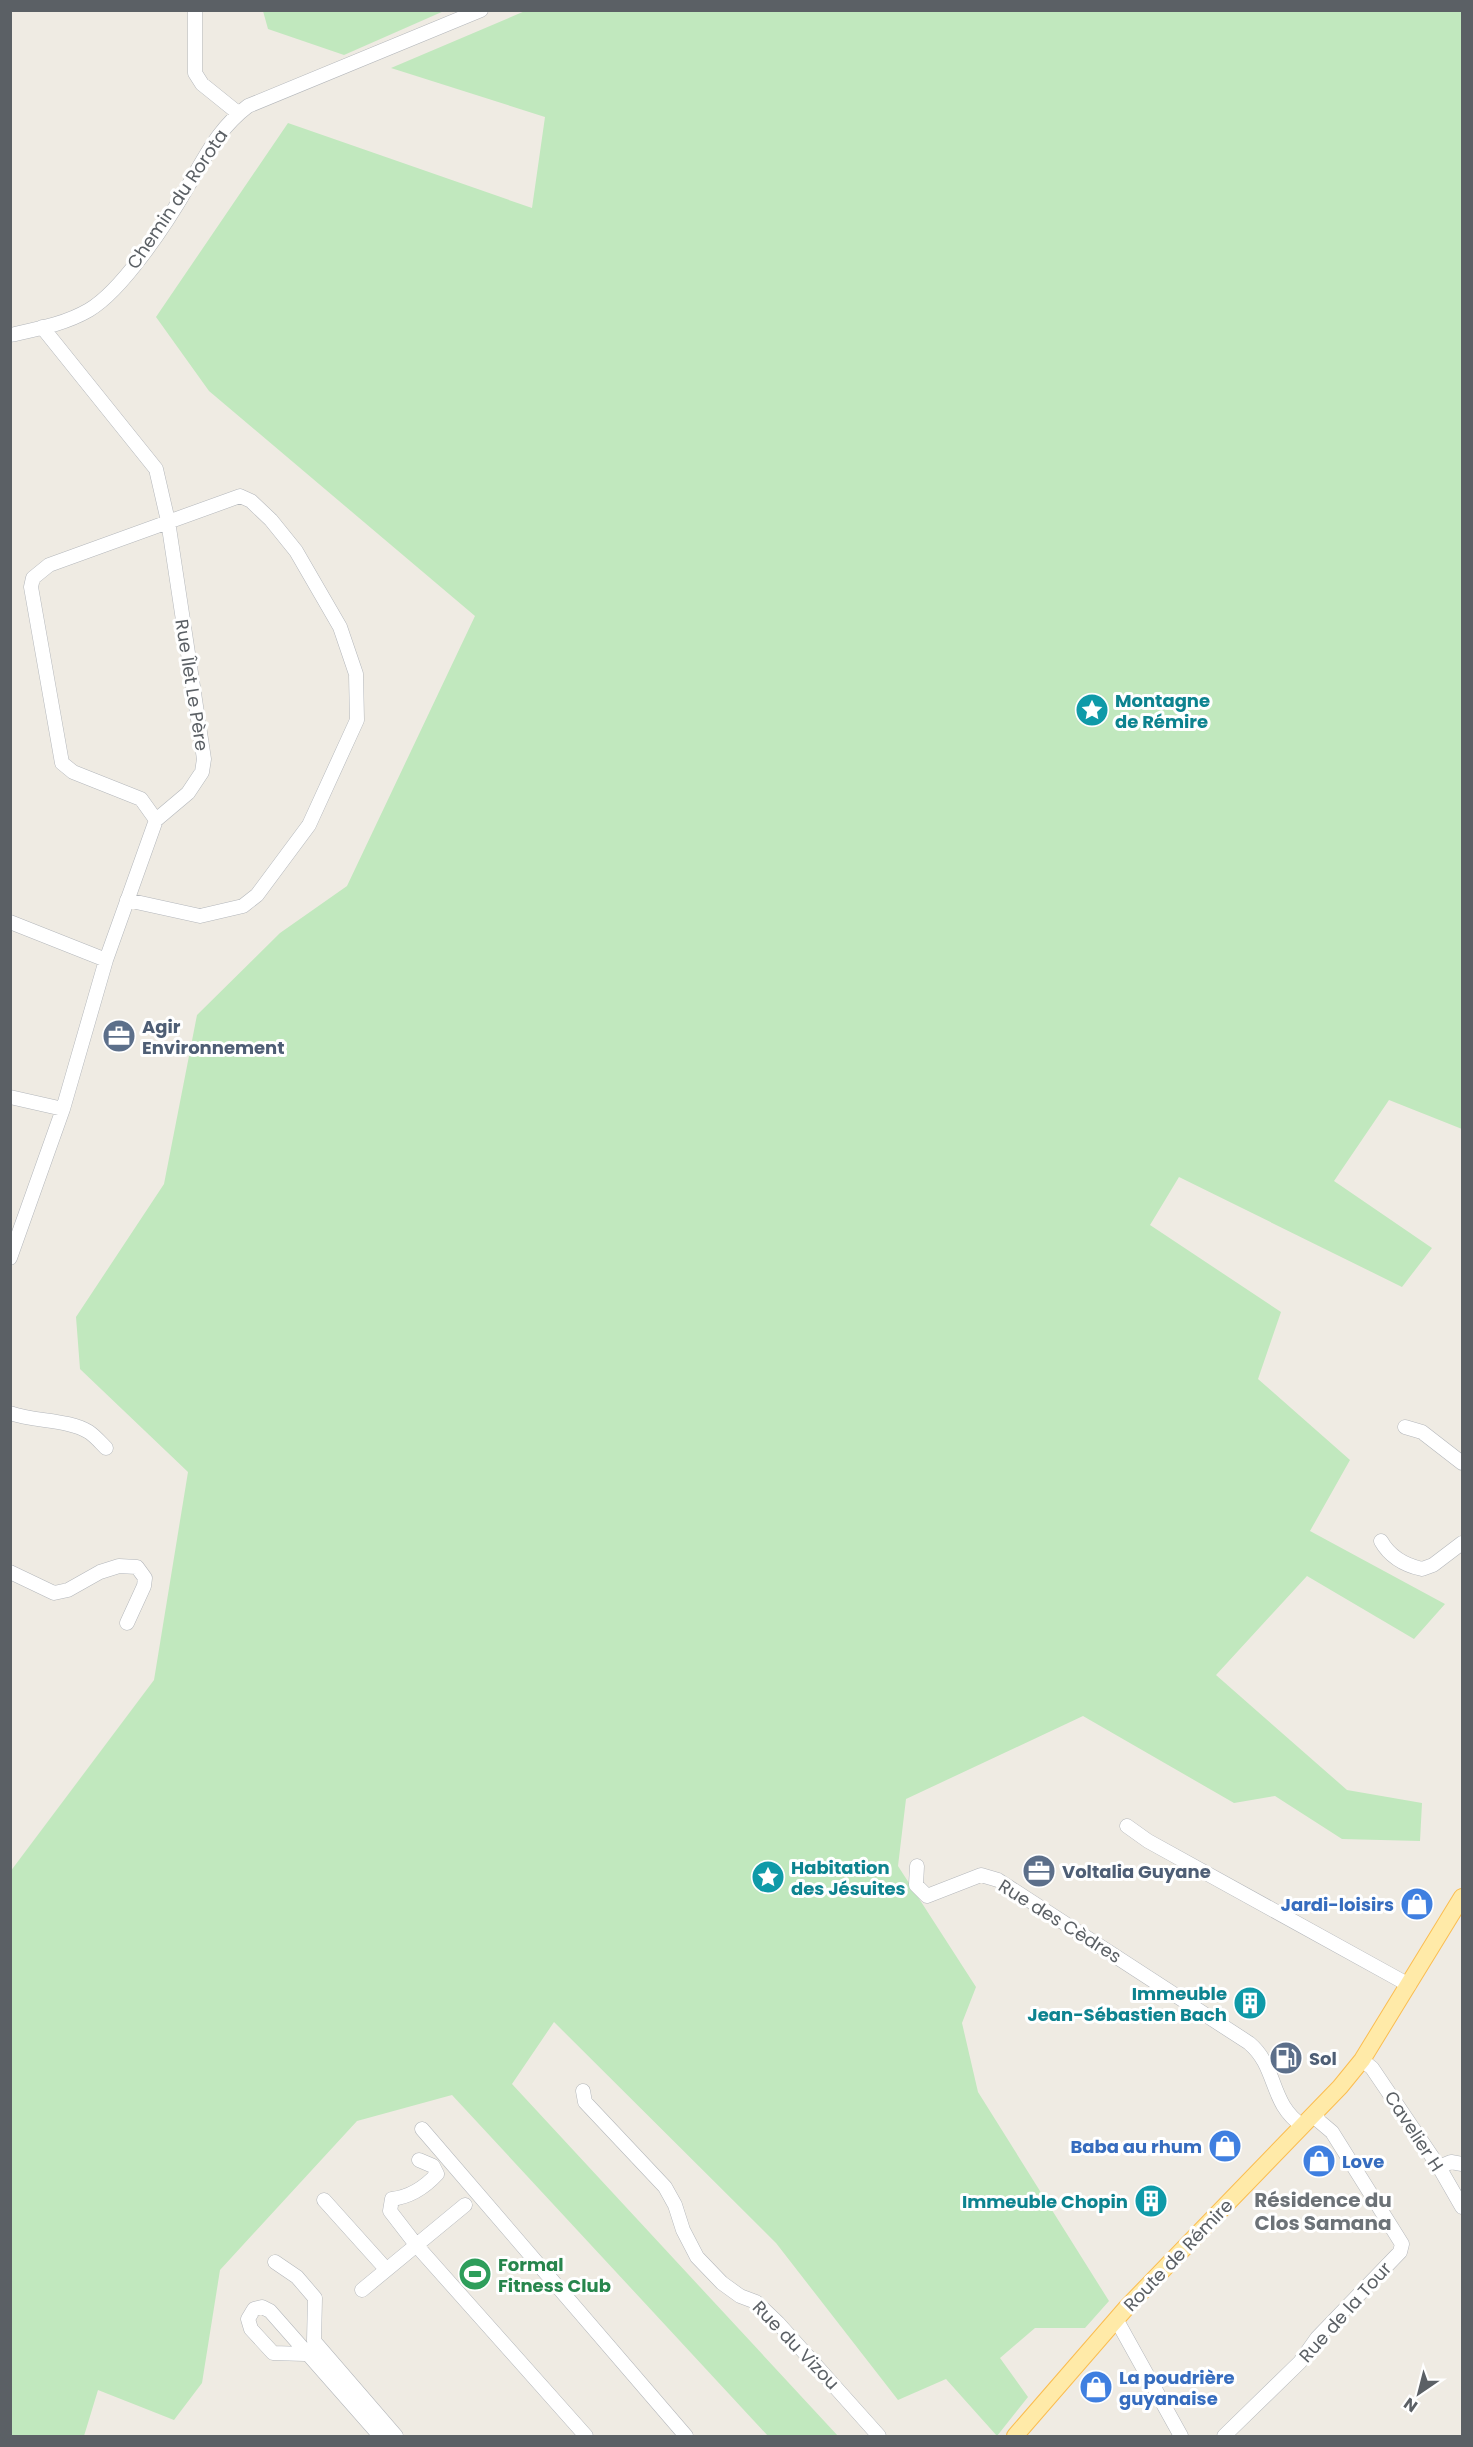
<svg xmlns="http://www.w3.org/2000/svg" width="1473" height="2447" font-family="Poppins,sans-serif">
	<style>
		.green { fill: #c1e8be }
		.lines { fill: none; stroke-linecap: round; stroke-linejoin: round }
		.minor-casing { stroke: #b4b7bb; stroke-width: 15 }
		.major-casing { stroke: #fbbd50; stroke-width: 18 }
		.minor { stroke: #fff; stroke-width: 14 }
		.major { stroke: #ffeaa8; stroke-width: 16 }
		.labels { text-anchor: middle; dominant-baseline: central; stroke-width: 6; stroke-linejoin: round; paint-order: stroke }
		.street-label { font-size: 18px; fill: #5b6065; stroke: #fff }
		.culture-label { font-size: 18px; font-weight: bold; fill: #0d838f; stroke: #fff; text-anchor: start }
		.service-label { font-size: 18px; font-weight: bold; fill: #4e5e75; stroke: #fff; text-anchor: start }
		.shop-label { font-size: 18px; font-weight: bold; fill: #366cbe; stroke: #fff; text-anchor: end }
		.leisure-label { font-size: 18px; font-weight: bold; fill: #27864d; stroke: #fff; text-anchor: start }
		.neighbourhood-label { font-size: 20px; font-weight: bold; fill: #6c7277; stroke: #fff }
	</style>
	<rect width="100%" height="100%" fill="#efebe3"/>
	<path class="green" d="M 263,11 L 263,10 L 444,11 L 344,55 L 268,29 Z
		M 525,11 L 1462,11 L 1462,1129 L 1389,1100 L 1334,1181 L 1432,1248 L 1402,1287 L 1179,1177 L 1150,1225 L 1281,1312 L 1258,1379 L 1350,1460 L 1310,1531 L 1445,1604 L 1414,1639 L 1307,1576 L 1216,1675 L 1347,1790 L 1422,1803 L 1420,1841 L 1342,1839 L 1275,1796 L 1234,1803 L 1083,1716 L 906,1799 L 898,1866 L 976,1987 L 962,2023 L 978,2092 L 1109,2301 L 1085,2328 L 1035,2328 L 1000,2358 L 1028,2397 L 997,2436 L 946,2379 L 898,2400 L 776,2243 L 554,2022 L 512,2084 L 838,2436 L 768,2436 L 452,2095 L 357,2121 L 220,2270 L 202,2383 L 174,2420 L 98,2390 L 84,2436 L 11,2436 L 10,1872 L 154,1680 L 188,1472 L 80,1369 L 76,1317 L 164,1184 L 197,1015 L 280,933 L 347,886 L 475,616 L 209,391 L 156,317 L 288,123 L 532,208 L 545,117 L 391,68 Z"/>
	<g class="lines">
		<g class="minor-casing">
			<path id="minor" d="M 195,10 L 195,73 L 202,84 L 238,113
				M 10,335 C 37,329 65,324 89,310 C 123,290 168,221 188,186 C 207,154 218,129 248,106 L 481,10
				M 127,900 L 200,916 L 243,906 L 257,895 L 309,825 L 357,720 L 356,674 L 340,627 L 296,551 L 271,520 L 251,501 L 240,496 L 49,565 L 33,578 L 31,587 L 62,763 L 73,772 L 141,799 L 156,820
				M 10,922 L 106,960
				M 10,1097 L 63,1109
				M 10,1258 L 63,1109 L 106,960 L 156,820 L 188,793 L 202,772 L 204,759 L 168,521 L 156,469 L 42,327
				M 10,1413 C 35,1422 68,1419 89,1432 C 95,1436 101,1443 106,1448
				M 1405,1427 L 1422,1432 L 1462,1463
				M 1381,1541 C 1390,1557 1404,1565 1422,1569 L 1433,1565 L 1462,1543
				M 10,1572 L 54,1593 L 68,1590 L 100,1572 L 119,1566 L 137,1567 L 145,1578 L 144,1586 L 127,1623
				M 1127,1826 L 1148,1841 L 1409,1985
				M 917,1866 L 916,1885 L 927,1896 L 981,1875 L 998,1880 L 1249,2043 C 1278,2067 1269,2104 1303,2126
				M 1362,2060 L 1372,2068 L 1439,2167 L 1462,2207
				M 583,2091 L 585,2102 L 665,2187 L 675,2205 L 683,2230 L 697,2257 L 722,2283 L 740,2296 L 756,2302 L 778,2323 L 879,2436
				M 422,2129 L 686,2436
				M 419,2160 L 433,2166 L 437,2174 C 425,2187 409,2197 392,2199 L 390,2211 L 417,2246 L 586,2436
				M 1439,2167 L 1451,2162 L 1462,2164
				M 324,2200 L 386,2269
				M 275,2262 L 297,2277 L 315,2298 L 314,2341 L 396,2436
				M 362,2290 L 465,2205
				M 1116,2319 L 1181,2436
				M 305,2354 L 273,2353 L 251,2329 L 248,2319 L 254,2309 L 262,2307 L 270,2311 L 380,2436
				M 1224,2436 L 1300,2362 L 1317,2338 L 1400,2252 L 1402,2244 L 1332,2132 L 1319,2121 L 1316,2114"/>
		</g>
		<g class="major-casing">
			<path id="major" d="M 1015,2436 L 1127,2307 L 1340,2087 L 1362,2060 L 1462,1897"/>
		</g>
		<use href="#minor" class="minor"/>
		<use href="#major" class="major"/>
	</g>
	<defs>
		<g id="sight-disc" transform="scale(1.725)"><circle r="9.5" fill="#0f9aa8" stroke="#fff"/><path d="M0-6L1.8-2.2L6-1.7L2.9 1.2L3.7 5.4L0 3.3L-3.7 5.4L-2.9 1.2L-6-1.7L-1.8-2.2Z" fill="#fff"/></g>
		<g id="office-disc" transform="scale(1.725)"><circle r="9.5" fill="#5c6f8a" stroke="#fff"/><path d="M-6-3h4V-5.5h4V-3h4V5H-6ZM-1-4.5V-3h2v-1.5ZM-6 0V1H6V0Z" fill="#fff"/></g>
		<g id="shop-disc" transform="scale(1.725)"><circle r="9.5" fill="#3f7fe0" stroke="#fff"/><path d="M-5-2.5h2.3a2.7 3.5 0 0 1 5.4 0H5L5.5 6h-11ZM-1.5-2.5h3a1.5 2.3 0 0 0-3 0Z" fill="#fff"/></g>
		<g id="building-disc" transform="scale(1.725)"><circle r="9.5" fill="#0f9aa8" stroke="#fff"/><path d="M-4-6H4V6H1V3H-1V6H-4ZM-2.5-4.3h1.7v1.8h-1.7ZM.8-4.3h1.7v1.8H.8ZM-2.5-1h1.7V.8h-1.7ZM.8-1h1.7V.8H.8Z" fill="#fff"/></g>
		<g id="fuel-disc" transform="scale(1.725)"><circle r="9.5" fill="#5c6f8a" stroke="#fff"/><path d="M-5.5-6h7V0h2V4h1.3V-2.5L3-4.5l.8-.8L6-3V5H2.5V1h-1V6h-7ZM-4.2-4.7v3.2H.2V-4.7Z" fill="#fff"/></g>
		<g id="stadium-disc" transform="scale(1.725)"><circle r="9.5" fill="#2e9e5b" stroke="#fff"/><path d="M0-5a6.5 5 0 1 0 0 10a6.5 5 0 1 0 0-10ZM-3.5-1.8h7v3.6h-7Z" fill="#fff"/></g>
	</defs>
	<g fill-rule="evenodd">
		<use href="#sight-disc" x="1092" y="710"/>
		<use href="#office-disc" x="119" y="1036"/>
		<use href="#office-disc" x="1039" y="1871"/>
		<use href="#sight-disc" x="768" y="1877"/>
		<use href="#shop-disc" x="1417" y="1904"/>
		<use href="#building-disc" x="1250" y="2003"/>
		<use href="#fuel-disc" x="1286" y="2058"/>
		<use href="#shop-disc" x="1225" y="2146"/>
		<use href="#shop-disc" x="1319" y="2161"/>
		<use href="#building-disc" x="1151" y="2201"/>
		<use href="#stadium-disc" x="475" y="2274"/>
		<use href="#shop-disc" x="1096" y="2387"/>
	</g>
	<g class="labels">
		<g class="street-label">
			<text transform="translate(177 199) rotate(-56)">Chemin du Rorota</text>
			<text transform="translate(192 685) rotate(81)">Rue Îlet Le Père</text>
			<text transform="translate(1060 1921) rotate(32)">Rue des Cèdres</text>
			<text transform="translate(1414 2131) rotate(57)">Cavelier H</text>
			<text transform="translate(1178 2255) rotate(-46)">Route de Rémire</text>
			<text transform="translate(1345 2312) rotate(-48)">Rue de la Tour</text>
			<text transform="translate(796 2345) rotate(46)">Rue du Vizou</text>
		</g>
		<g class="culture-label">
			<text x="1115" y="700">Montagne<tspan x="1115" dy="21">de Rémire</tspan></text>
			<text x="791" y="1867">Habitation<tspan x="791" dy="21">des Jésuites</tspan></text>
			<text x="1227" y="1993" text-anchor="end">Immeuble<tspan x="1227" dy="21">Jean-Sébastien Bach</tspan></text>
			<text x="1128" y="2201" text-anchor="end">Immeuble Chopin</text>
		</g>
		<g class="service-label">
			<text x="142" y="1026">Agir<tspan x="142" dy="21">Environnement</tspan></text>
			<text x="1062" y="1871">Voltalia Guyane</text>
			<text x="1309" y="2058">Sol</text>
		</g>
		<g class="shop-label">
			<text x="1394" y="1904">Jardi-loisirs</text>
			<text x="1202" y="2146">Baba au rhum</text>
			<text x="1342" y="2161" text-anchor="start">Love</text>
			<text x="1119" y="2377" text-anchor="start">La poudrière<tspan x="1119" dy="21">guyanaise</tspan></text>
		</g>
		<g class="leisure-label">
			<text x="498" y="2264">Formal<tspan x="498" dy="21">Fitness Club</tspan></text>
		</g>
		<g class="neighbourhood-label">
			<text x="1323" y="2200">Résidence du<tspan x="1323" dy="23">Clos Samana</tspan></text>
		</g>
	</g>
	<rect width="1473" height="2447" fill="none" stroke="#5b6065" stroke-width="24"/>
	<g transform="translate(1419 2393) rotate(215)" stroke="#ffffff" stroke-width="4.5" paint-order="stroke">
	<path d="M0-4.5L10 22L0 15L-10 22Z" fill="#5b6065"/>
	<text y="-9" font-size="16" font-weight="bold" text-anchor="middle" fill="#5b6065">N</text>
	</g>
</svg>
